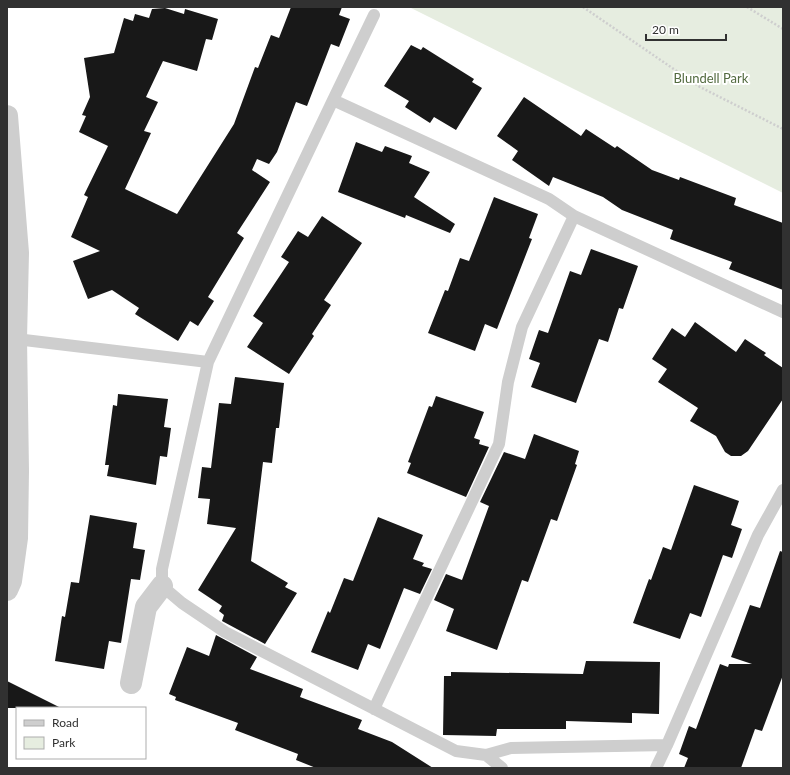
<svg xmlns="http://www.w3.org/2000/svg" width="790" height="775" font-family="Lato,sans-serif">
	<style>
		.green { fill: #e6ede0 }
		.building { fill: #181818 }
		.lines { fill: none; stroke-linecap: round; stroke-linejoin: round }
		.path { stroke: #cecece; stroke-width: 2.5; stroke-dasharray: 2 2; stroke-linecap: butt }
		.service { stroke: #cecece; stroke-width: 12 }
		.minor { stroke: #cecece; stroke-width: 22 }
		.labels { text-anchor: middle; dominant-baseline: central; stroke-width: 4; stroke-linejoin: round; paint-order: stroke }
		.park-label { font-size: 13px; fill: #536b40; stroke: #fff }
	</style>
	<rect width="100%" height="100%" fill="#fff"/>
	<path class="green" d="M 409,7 L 783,7 L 783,193 Z"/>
	<path class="building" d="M 291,7 L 342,7 L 339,15 L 350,19 L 339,47 L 331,44 L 307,106 L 296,102 L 277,152 L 269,164 L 257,159 L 252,170 L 270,182 L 237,233 L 244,238 L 208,297 L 214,301 L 198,326 L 190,321 L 178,341 L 135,314 L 139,308 L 112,290 L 88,299 L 73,261 L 100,251 L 71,237 L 88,197 L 84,195 L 108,146 L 79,132 L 86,116 L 82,115 L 90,97 L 84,58 L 114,53 L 124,18 L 133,21 L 135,14 L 149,18 L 152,9 L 165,8 L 184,14 L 185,9 L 218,19 L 212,40 L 206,39 L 197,71 L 163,61 L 146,97 L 158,102 L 144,131 L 151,133 L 125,189 L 177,214 L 234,124 L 255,67 L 258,68 L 271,35 L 279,38 Z
		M 411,45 L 421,50 L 423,47 L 474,79 L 472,82 L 482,88 L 456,130 L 434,117 L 430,123 L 405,107 L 409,101 L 384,86 Z
		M 524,97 L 581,136 L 586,129 L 615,148 L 617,146 L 652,170 L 679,180 L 680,177 L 736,198 L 734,205 L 783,223 L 783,290 L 729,269 L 732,262 L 670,239 L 673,230 L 622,210 L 603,197 L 553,177 L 549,186 L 512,160 L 518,151 L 497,136 Z
		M 356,142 L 382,152 L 385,146 L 412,156 L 409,163 L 430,172 L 414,197 L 455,224 L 450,233 L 406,215 L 405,218 L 338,192 Z
		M 494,197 L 538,214 L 529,238 L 532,239 L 497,329 L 485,324 L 475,351 L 428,333 L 445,290 L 448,291 L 460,258 L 469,261 Z
		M 322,216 L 362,243 L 324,300 L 331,305 L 312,334 L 314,336 L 289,374 L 247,347 L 263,323 L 253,316 L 289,262 L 281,257 L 298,231 L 308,237 Z
		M 591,249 L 638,266 L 623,309 L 619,308 L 608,342 L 599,339 L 576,403 L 531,387 L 540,363 L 529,359 L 539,330 L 548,333 L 570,271 L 581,275 Z
		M 695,322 L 736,352 L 745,339 L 766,353 L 764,355 L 783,368 L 783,399 L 748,451 L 741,456 L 731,456 L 725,452 L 716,436 L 690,421 L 698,408 L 658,382 L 667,369 L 652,359 L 672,328 L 685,337 Z
		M 235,377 L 284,383 L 279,428 L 276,428 L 272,463 L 263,462 L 251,561 L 288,583 L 285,587 L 297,593 L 265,644 L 222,621 L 224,615 L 219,611 L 222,606 L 198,590 L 236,528 L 207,524 L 210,499 L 198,498 L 202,467 L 211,468 L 219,403 L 231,404 Z
		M 118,394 L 168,399 L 164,427 L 171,428 L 167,457 L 160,456 L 156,485 L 107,476 L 109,465 L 105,465 L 113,405 L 117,406 Z
		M 436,396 L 484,412 L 474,438 L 480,440 L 479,444 L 489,447 L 466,497 L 407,473 L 411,463 L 408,462 L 429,406 L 432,407 Z
		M 534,434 L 579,451 L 575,464 L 577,465 L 557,521 L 551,519 L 528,582 L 522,580 L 497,650 L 446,631 L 454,609 L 434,600 L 446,574 L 462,580 L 489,506 L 480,502 L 504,452 L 525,459 Z
		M 694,485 L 739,501 L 731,525 L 742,529 L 732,558 L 723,555 L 701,617 L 690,613 L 680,639 L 633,623 L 649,579 L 651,580 L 663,547 L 671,550 Z
		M 90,515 L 137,523 L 133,548 L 145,550 L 140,580 L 131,579 L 121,643 L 109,641 L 104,669 L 55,661 L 62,616 L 65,617 L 71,582 L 79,583 Z
		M 378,517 L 423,535 L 413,559 L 424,563 L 422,566 L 432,569 L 420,594 L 404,588 L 380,649 L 368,644 L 358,670 L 311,652 L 328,611 L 330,613 L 344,578 L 353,581 Z
		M 780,551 L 783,552 L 783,675 L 762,731 L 755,729 L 741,768 L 684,768 L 688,758 L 679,754 L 689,726 L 696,729 L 720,664 L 728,667 L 729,664 L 752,664 L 731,657 L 750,605 L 760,608 Z
		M 216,635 L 257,657 L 250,669 L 303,689 L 300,697 L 362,720 L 358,729 L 392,742 L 433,768 L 316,768 L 296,760 L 298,754 L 235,730 L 238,723 L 175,700 L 176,697 L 169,694 L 187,647 L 209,656 Z
		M 586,661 L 660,662 L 659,714 L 632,713 L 632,723 L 566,721 L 566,729 L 497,729 L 496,736 L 443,735 L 444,676 L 451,676 L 451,672 L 583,674 Z
		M 7,681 L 61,708 L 7,708 Z"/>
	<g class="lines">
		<path class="path" d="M 583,7 L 700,87 L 783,129
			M 747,7 L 783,29"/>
		<path class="service" d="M 333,100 L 374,15
			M 783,312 L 574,216 L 549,199 L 333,100 L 208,362 L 162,569 L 162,586 L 182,603 L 225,632 L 456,751 L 486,755 L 511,748 L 667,745 L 758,535 L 783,490
			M 16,339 L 208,362
			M 374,709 L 499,444 L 508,382 L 522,327 L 574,216
			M 486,755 L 502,768
			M 656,768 L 667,745"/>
		<path class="minor" d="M 7,116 L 18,253 L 16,339 L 18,471 L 17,538 L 11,581 L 7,590
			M 131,683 L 146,607 L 162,586"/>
	</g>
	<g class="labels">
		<g class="park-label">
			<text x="711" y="78">Blundell Park</text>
		</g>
	</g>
	<rect width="790" height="775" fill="none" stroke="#313131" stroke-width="16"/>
	<rect x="16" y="707" width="130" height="52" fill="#ffffff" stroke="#adadad"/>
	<rect x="24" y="720" width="20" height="6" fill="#cecece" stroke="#adadad"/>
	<text x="52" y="727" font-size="12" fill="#313131">Road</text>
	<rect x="24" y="737" width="20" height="12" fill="#e6ede0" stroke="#adadad"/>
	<text x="52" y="747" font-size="12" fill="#313131">Park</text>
	<path d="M646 34v6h80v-6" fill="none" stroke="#313131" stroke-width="2"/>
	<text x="652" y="34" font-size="12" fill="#313131" stroke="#ffffff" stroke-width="3" paint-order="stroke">20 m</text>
</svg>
